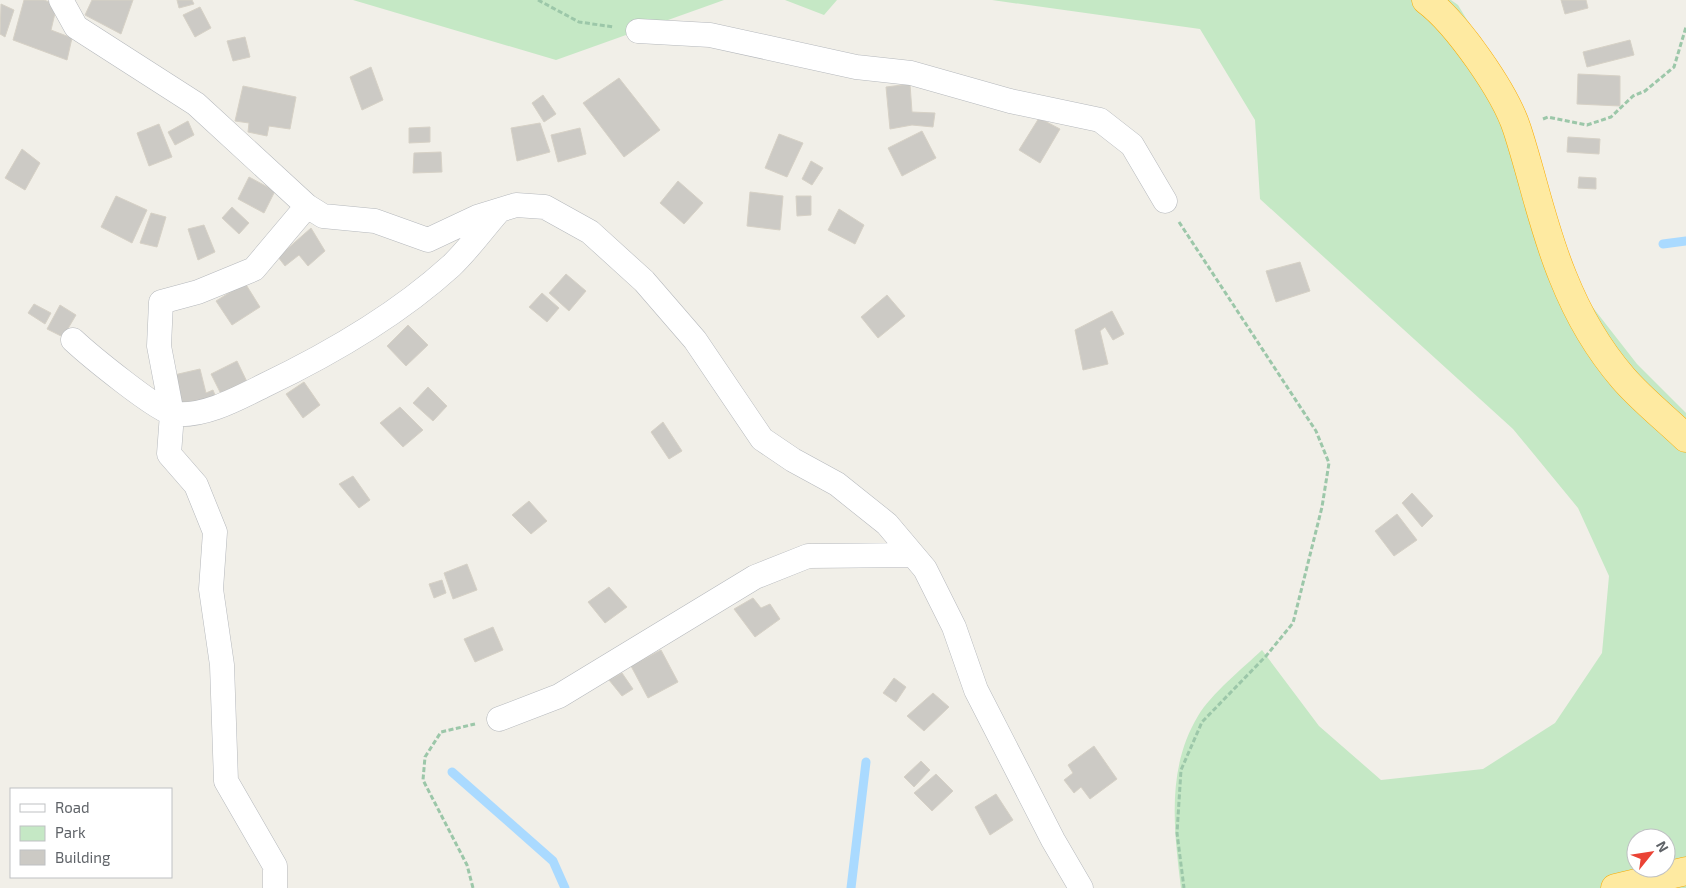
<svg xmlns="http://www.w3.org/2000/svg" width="1686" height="888" font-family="'Exo 2',sans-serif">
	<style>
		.green { fill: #c5e8c5; fill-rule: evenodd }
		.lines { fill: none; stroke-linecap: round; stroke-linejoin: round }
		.stream { stroke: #aadaff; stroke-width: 9 }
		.building { fill: #cccac5; stroke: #d6d1c6 }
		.minor-casing { stroke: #b5b8bc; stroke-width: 25 }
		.trunk-casing { stroke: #f9ab00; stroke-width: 29 }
		.path { stroke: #9cc7a9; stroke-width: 3; stroke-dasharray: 5 2.5; stroke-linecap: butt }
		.minor { stroke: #fff; stroke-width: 24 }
		.trunk { stroke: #feeaa1; stroke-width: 28 }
	</style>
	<rect width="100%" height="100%" fill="#f1efe8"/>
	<path class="green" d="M 353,0 L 724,0 L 556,60 Z
		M 785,0 L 837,0 L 824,15 Z
		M 992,0 L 1451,0 L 1458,5 L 1506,84 L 1573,282 L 1637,364 L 1686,413 L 1686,888 L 1181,888 C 1174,830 1166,769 1198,716 C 1211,694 1243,668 1262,650 L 1319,726 L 1381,780 L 1483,769 L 1555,723 L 1602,653 L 1609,576 L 1578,508 L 1513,429 L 1260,199 L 1255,120 L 1200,29 ZM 1636,838 L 1666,838 L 1666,868 L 1636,868 Z"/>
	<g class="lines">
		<path class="stream" d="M 1663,244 L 1686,241
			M 452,772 L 553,861 L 565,888
			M 851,888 L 866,762"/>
	</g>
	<path class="building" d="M 24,0 L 44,0 L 57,5 L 51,30 L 72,38 L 67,60 L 13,40 Z
		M 92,0 L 133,0 L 121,34 L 85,15 Z
		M 177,0 L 192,0 L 194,4 L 179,8 Z
		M 1561,0 L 1586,0 L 1588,8 L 1565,14 Z
		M 1,4 L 14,10 L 5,37 L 0,34 Z
		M 200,7 L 211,28 L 195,37 L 183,15 Z
		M 245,37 L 250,57 L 233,61 L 227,41 Z
		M 1630,40 L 1634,55 L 1587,67 L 1583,52 Z
		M 371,67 L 383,100 L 362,110 L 350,77 Z
		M 1578,74 L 1620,76 L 1620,106 L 1577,104 Z
		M 619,78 L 660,130 L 624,157 L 583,103 Z
		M 910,84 L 912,112 L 935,113 L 933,127 L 912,125 L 890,129 L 886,87 Z
		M 243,86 L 296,97 L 290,129 L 269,126 L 267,136 L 248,132 L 249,123 L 235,121 Z
		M 543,95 L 556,114 L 544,122 L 532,103 Z
		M 1039,118 L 1060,129 L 1040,163 L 1019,150 Z
		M 188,121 L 194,135 L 175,145 L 168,132 Z
		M 540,123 L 550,152 L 517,161 L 511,128 Z
		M 159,124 L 172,157 L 149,166 L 137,133 Z
		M 430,127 L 430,142 L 409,143 L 409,128 Z
		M 580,128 L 586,154 L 558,162 L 551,135 Z
		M 922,131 L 936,158 L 902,176 L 888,148 Z
		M 779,134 L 803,143 L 787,177 L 765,168 Z
		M 1568,137 L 1600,139 L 1599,154 L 1567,152 Z
		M 22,149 L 40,163 L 25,190 L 5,178 Z
		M 441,152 L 442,172 L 413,173 L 414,153 Z
		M 811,161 L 823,168 L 812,185 L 802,179 Z
		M 249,177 L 275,191 L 264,213 L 238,199 Z
		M 1579,177 L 1596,178 L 1596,189 L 1578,188 Z
		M 678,181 L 703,203 L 684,224 L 660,203 Z
		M 750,192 L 783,196 L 780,230 L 747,226 Z
		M 116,196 L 147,210 L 132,243 L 101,227 Z
		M 796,196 L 811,196 L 811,215 L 797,216 Z
		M 232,207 L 249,223 L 239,234 L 222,218 Z
		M 839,209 L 864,225 L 855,244 L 828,230 Z
		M 151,213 L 166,217 L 157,247 L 140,243 Z
		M 204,225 L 215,252 L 198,260 L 188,229 Z
		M 311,228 L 325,251 L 308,266 L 299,255 L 285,266 L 278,257 Z
		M 1300,262 L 1310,291 L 1276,302 L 1266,271 Z
		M 566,274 L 586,291 L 569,311 L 549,293 Z
		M 245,283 L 260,307 L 232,325 L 216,301 Z
		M 542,293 L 559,308 L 547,322 L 529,307 Z
		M 887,295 L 905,316 L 878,338 L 861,317 Z
		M 34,304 L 51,313 L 45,324 L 28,313 Z
		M 60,305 L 76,315 L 63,337 L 47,329 Z
		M 1112,311 L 1124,334 L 1113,340 L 1105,327 L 1100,331 L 1108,364 L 1083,370 L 1075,330 Z
		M 408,325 L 428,345 L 406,366 L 387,346 Z
		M 237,361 L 249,386 L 223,398 L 211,374 Z
		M 200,369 L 206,393 L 213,390 L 217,400 L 199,406 L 199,400 L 179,403 L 174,375 Z
		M 304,382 L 320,405 L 303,418 L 286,394 Z
		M 428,387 L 447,406 L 433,421 L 413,403 Z
		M 400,407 L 423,430 L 403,447 L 380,423 Z
		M 663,422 L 682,451 L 669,459 L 651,432 Z
		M 353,476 L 370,500 L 359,508 L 339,484 Z
		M 1412,493 L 1433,516 L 1422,527 L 1402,503 Z
		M 529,501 L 547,521 L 531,534 L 512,515 Z
		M 1397,514 L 1417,540 L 1394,556 L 1375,531 Z
		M 467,564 L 477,590 L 453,599 L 444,573 Z
		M 442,580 L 446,593 L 434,598 L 429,584 Z
		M 609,587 L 627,607 L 605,623 L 588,602 Z
		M 753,598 L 761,608 L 770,604 L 780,619 L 755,637 L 734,609 Z
		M 493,627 L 503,650 L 475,662 L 464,639 Z
		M 661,650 L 678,682 L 648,698 L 631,666 Z
		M 622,673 L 633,689 L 622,696 L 609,680 Z
		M 894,678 L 906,687 L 896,702 L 883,693 Z
		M 933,693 L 949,707 L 924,731 L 907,716 Z
		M 1094,746 L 1117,779 L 1090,799 L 1081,787 L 1074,793 L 1064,780 L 1073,773 L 1068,765 Z
		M 921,761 L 930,770 L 914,787 L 904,777 Z
		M 936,774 L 953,791 L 932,811 L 914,793 Z
		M 996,794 L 1013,820 L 990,835 L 975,807 Z"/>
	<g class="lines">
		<g class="minor-casing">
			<path id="minor" d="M 61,0 L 76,27 L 196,104 L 307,206 L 323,216 L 375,221 L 428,240 L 477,217 L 516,205 L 545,207 L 590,232 L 644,281 L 695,340 L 762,439 L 793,460 L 837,484 L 887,524 L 925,569 L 954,627 L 976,690 L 1053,840 L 1081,888
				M 638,31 L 710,35 L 856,67 L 911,73 L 1010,101 L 1100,120 L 1132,145 L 1165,201
				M 73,340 C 88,354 157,411 174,414 C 204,417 237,399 263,386 C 330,354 396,316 451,266 C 468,250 483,229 498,212
				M 499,719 L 559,696 L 755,577 L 808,556 L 913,555
				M 275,888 L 275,866 L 226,781 L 222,665 L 211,589 L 215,532 L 196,485 L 169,454 L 172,414 L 159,346 L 161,302 L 198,292 L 254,269 L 307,206"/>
		</g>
		<g class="trunk-casing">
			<path id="trunk" d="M 1426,0 C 1457,23 1505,92 1517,129 C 1533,178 1543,229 1563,277 C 1577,312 1598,349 1623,378 C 1641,399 1665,418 1686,438
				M 1615,888 L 1686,871"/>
		</g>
		<path class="path" d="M 538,0 L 579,22 L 614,27
			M 1543,119 L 1548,117 L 1587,125 L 1611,117 L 1633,96 L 1645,91 L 1674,67 L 1686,27
			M 1179,222 L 1316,431 L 1329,463 L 1322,507 L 1293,623 L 1266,656 L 1202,722 L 1181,770 L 1177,833 L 1184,888
			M 473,888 L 467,865 L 423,780 L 425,757 L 441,732 L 475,724"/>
		<use href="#minor" class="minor"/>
		<use href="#trunk" class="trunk"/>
	</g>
	<rect x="10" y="788" width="162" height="90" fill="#ffffff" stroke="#bfc1c3"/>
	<rect x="20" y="804" width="25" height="8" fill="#ffffff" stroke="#bfc1c3"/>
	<text x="55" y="813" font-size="15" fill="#5f6368">Road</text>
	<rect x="20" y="826" width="25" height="15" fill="#c5e8c5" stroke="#bfc1c3"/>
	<text x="55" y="838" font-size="15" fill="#5f6368">Park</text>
	<rect x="20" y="850" width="25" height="15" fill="#cccac5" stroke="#bfc1c3"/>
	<text x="55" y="863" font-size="15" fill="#5f6368">Building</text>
	<g transform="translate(1651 853) rotate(60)"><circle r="24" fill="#ffffff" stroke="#bfc1c3"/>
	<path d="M0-4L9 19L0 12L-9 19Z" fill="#ea4335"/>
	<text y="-8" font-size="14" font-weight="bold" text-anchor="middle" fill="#5f6368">N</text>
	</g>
</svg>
